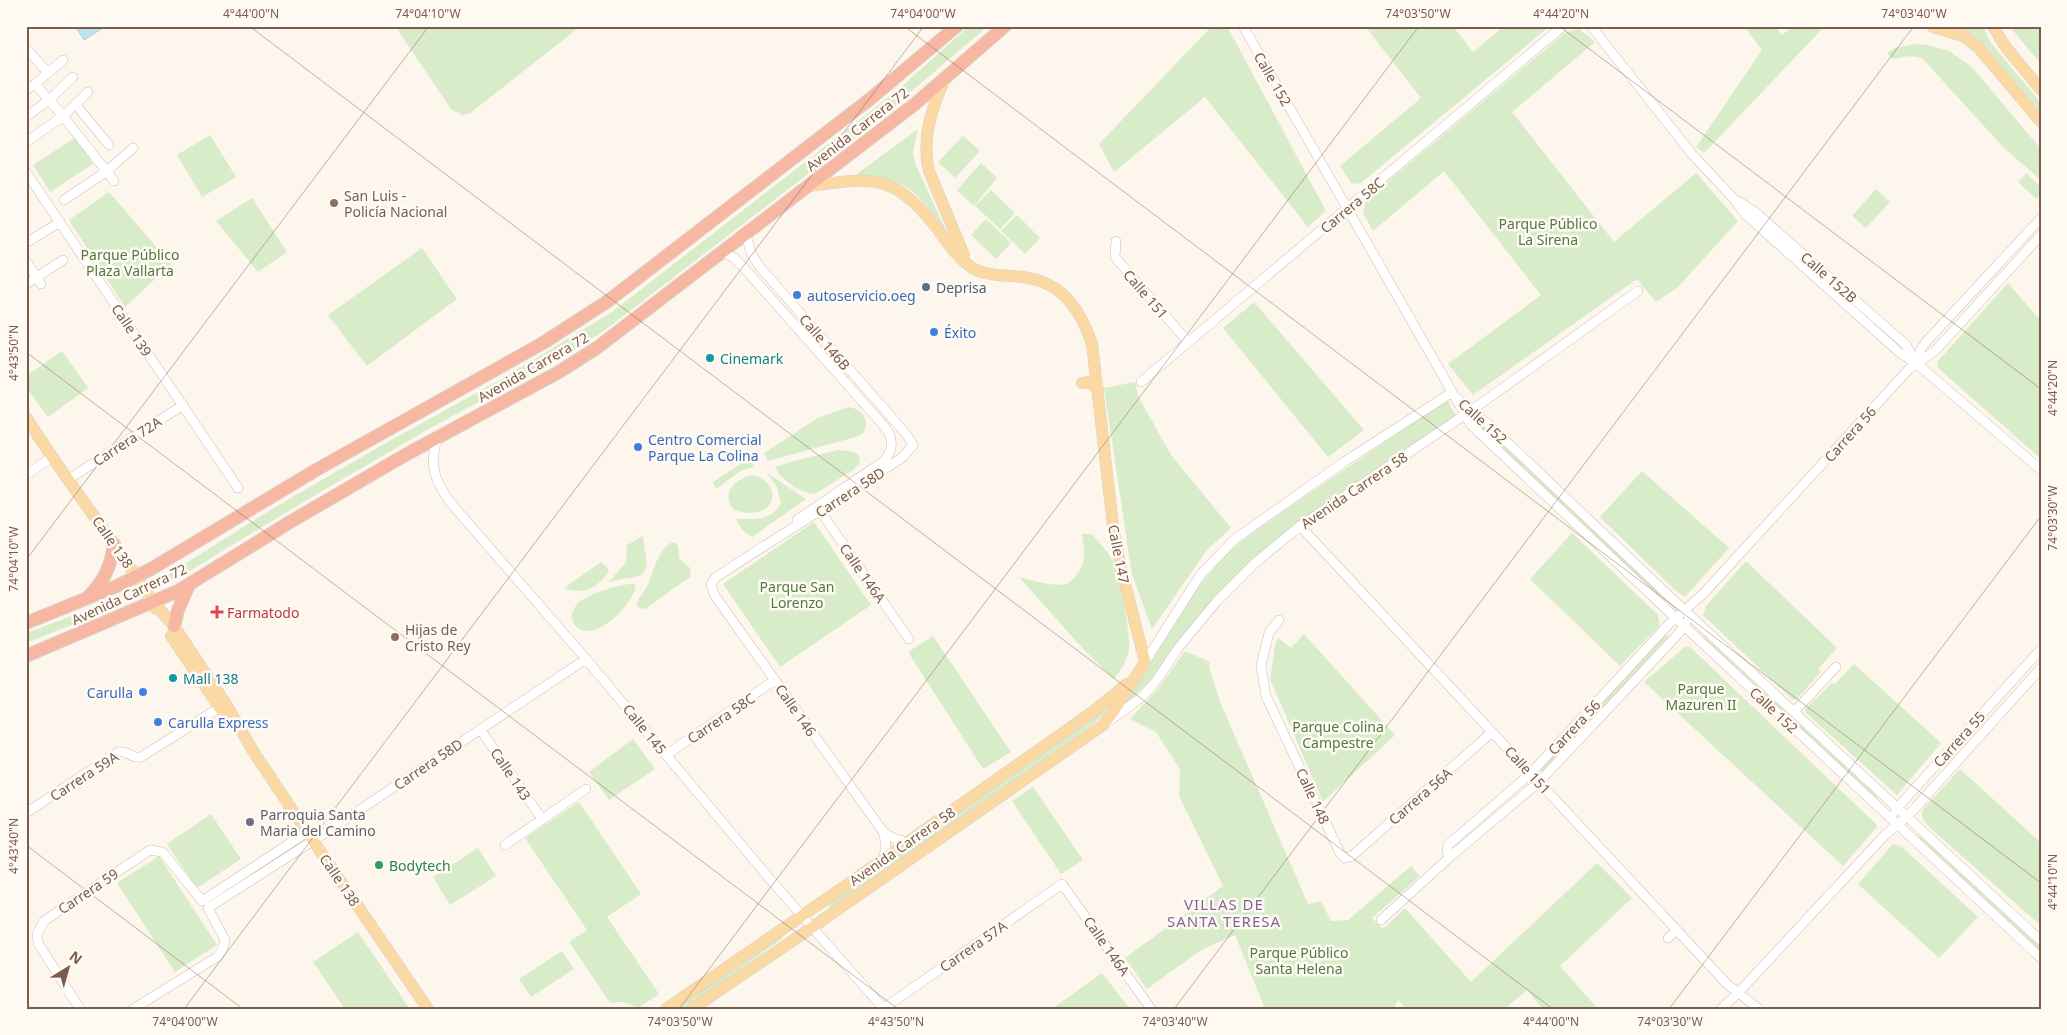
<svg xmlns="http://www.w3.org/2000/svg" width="2067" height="1035" font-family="'Noto Sans',sans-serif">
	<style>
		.green { fill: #d8ecc9 }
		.water { fill: #bfe3e8; stroke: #a5d3da }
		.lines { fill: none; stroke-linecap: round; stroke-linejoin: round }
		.minor-casing { stroke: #d1beb0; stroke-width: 10 }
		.major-casing { stroke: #dad1cd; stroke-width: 12 }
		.highway-casing { stroke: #dad1cd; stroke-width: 14 }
		.minor { stroke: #fff; stroke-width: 9 }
		.major { stroke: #fbd9a5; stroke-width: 11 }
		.highway { stroke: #f7b7a3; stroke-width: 12 }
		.ticks { fill: none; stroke: #7a5c4d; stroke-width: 1; stroke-opacity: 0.45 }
		.education-dot { fill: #8d6e63; stroke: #fffaf3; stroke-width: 2 }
		.service-dot { fill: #5c6f8a; stroke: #fffaf3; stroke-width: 2 }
		.shop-dot { fill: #3f7fe0; stroke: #fffaf3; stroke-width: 2 }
		.culture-dot { fill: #0f9aa8; stroke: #fffaf3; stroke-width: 2 }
		.health-dot { fill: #e0444e; stroke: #fffaf3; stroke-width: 2 }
		.worship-dot { fill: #6b7280; stroke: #fffaf3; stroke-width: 2 }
		.leisure-dot { fill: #2e9e5b; stroke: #fffaf3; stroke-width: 2 }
		.labels { text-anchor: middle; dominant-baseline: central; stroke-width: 5; stroke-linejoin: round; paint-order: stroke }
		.street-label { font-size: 14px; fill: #7a5c4d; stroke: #fffaf3 }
		.education-label { font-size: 14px; fill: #785e54; stroke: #fffaf3; text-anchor: start }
		.park-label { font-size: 14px; fill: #537a41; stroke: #fffaf3 }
		.service-label { font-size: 14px; fill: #4e5e75; stroke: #fffaf3; text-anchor: start }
		.shop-label { font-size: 14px; fill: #366cbe; stroke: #fffaf3; text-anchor: start }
		.culture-label { font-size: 14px; fill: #0d838f; stroke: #fffaf3; text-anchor: start }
		.health-label { font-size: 14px; fill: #be3a42; stroke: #fffaf3; text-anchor: start }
		.worship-label { font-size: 14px; fill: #5b616d; stroke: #fffaf3; text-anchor: start }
		.leisure-label { font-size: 14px; fill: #27864d; stroke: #fffaf3; text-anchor: start }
		.neighbourhood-label { font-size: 15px; letter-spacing: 1px; fill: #846695; stroke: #fffaf3 }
		.neatline { fill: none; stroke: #7a5c4d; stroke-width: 2 }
		.ticks-label { font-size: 12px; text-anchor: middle; fill: #7a5c4d }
	</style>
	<rect width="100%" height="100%" fill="#fdf6ec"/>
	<path class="green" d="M 395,26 L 581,26 L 469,114 L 462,115 L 451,109 Z
		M 969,26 L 988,26 L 872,125 L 609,327 L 578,348 L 425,431 L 295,507 L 188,572 L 168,582 L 164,577 L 272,509 L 386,443 L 505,377 L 612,312 L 899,89 Z
		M 1212,26 L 1227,26 L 1326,211 L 1308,227 L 1205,97 L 1114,172 L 1099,144 Z
		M 1365,26 L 1453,26 L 1473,52 L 1504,26 L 1550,26 L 1361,183 L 1352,184 L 1340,166 L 1421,98 Z
		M 1744,26 L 1775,26 L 1782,35 L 1793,26 L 1825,26 L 1704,153 L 1696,147 L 1762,50 Z
		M 1963,26 L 1983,26 L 1991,43 L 2041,103 L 2041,112 L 1983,44 L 1958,29 Z
		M 2009,26 L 2041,26 L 2041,64 Z
		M 1579,29 L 1595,42 L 1512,112 L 1614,242 L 1696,173 L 1738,221 L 1678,287 L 1656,302 L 1637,279 L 1473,395 L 1448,364 L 1541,295 L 1444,171 L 1373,231 L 1363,213 L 1366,200 L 1566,32 Z
		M 1915,44 L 1927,45 L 1949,51 L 1972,67 L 2041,149 L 2041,180 L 2004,148 L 1922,58 L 1909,56 L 1893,59 L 1887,53 L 1895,48 Z
		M 918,129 L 913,152 L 915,163 L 948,235 C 917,193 911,177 854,176 Z
		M 210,135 L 236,177 L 202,197 L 177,155 Z
		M 963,136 L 980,151 L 955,178 L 938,162 Z
		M 76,137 L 93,164 L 50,192 L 33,165 Z
		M 981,163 L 997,178 L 974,206 L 957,190 Z
		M 2026,173 L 2041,187 L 2041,194 L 2036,199 L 2018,182 Z
		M 1876,189 L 1890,202 L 1866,228 L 1852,216 Z
		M 991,190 L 1015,213 L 1000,229 L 975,206 Z
		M 109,192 L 171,264 L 125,307 L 69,220 Z
		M 252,198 L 287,252 L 258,272 L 216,221 Z
		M 1017,215 L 1040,238 L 1025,254 L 1001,231 Z
		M 986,219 L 1011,243 L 996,259 L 971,235 Z
		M 422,248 L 457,299 L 367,366 L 328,315 Z
		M 2008,283 L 2041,321 L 2041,459 L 1938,368 L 1937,362 Z
		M 1254,302 L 1364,430 L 1328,457 L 1223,328 Z
		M 62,351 L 88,388 L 48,417 L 26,387 L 26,376 Z
		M 1135,382 L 1138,396 L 1171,455 L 1231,528 L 1207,550 L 1152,629 L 1132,575 L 1104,388 Z
		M 1447,400 L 1456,416 L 1296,526 L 1245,567 L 1198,616 L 1151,680 L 1123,707 L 1198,587 L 1224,556 L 1243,540 L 1291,506 Z
		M 848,407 C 861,408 870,419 864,432 L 859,436 L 768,461 L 764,453 L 818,418 Z
		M 1482,424 L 1660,593 L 1658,596 L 1478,426 Z
		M 838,450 L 855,452 L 859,456 L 860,463 L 853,470 L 815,494 C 803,494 780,480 775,467 L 794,461 Z
		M 748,459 L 755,466 L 739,472 L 716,489 L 713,482 Z
		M 1642,471 L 1729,548 L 1686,596 L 1682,595 L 1674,589 L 1600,517 Z
		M 767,473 L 806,499 L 752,537 L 742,530 L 736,519 C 753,518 770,522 781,504 L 777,487 Z
		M 753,475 C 786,484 775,524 734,510 C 720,492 735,479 753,475 Z
		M 814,522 L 871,605 L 780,667 L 723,584 Z
		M 1572,533 L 1657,614 L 1659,619 L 1659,626 L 1620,666 L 1530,579 Z
		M 1082,534 L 1092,534 C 1098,542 1109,552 1113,562 C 1119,577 1131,632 1129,649 C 1128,660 1120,671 1114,679 L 1085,651 L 1019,577 C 1031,580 1054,587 1065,584 C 1069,584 1072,580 1074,578 C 1087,565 1085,550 1082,534 Z
		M 643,536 L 647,565 L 643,574 C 633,580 620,577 608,583 L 626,562 L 627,545 Z
		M 670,543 L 675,543 L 678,546 L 679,559 L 690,568 L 691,576 L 645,609 L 640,608 L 637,605 C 638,597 645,592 648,584 C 654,570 657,553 670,543 Z
		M 1746,561 L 1837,648 L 1818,669 L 1821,672 L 1797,699 L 1793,700 L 1703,615 L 1706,606 Z
		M 601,562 L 608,568 L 608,573 C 596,589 583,595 564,588 Z
		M 634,584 L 636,586 C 632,608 584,654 571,617 C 573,612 574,608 578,603 C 588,594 621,583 634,584 Z
		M 118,599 L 120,606 L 26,643 L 26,633 Z
		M 1304,634 L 1395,735 L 1323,802 L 1270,679 L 1275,645 L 1278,638 L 1291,648 Z
		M 1664,634 L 1668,637 L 1544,772 L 1540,769 Z
		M 933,636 L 1011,752 L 983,769 L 908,652 Z
		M 1705,637 L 1878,797 L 1875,800 L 1703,640 Z
		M 1686,646 L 1690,647 L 1876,824 L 1877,827 L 1843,866 L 1644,682 Z
		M 1185,651 L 1210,662 L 1209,667 L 1220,702 L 1308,904 L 1321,901 L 1331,921 L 1348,920 L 1411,866 L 1420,876 L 1372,918 L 1383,929 L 1405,908 L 1471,982 L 1597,863 L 1632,898 L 1560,966 L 1598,1009 L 1543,1009 L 1527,990 L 1505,1009 L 1406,1009 L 1398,1000 L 1394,1009 L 1265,1009 L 1235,935 L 1201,950 L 1147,989 L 1125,958 L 1223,886 L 1179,796 L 1180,769 L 1156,732 L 1130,719 L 1157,690 Z
		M 1854,664 L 1941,743 L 1897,795 L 1806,713 L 1805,709 L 1832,683 L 1834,685 Z
		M 1114,699 L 1101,717 L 1093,724 L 831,909 L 828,904 Z
		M 633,739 L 655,769 L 609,800 L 589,772 Z
		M 1960,769 L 2041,843 L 2041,926 L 1928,826 L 1922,818 L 1922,810 Z
		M 1033,787 L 1083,860 L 1061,874 L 1012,801 Z
		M 579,802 L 641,894 L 607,917 L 659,994 L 638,1008 L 624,1002 L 610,1003 L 569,942 L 587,930 L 525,838 Z
		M 211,814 L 241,859 L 197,888 L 167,844 Z
		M 1920,836 L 2041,946 L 2041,952 L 1917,839 Z
		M 1893,844 L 1901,846 L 1978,917 L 1939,958 L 1858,884 Z
		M 478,848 L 496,876 L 450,905 L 433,877 Z
		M 159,856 L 217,945 L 175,972 L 117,883 Z
		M 358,932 L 410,1009 L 345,1009 L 313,962 Z
		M 782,936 L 783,938 L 684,1009 L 674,1009 Z
		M 562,951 L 574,969 L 531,997 L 519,979 Z
		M 1102,973 L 1130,1009 L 1052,1009 Z"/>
	<path class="water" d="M 75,26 L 106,26 L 84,40 Z"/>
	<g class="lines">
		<g class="minor-casing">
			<path id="minor" d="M 1243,26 L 1471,425 L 1698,639 L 2041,958
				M 1591,26 L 1692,154 L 1733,198 L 1747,216 L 1900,353 L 1916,363 L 2041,470
				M 26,48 L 48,73 L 35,84
				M 48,73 L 63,60
				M 26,90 L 35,84 L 63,116 L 114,181
				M 75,104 L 109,145
				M 26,117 L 49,100 L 73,77
				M 26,142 L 63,116 L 88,92
				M 26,172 L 238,488
				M 64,200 L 107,171 L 133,148
				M 1738,201 L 1754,211 L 1906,345 L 1916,363
				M 746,235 L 751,253 L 759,266 L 907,435 L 913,445 L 903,457 C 841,498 777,537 715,578 L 711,585 L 715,596 L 884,833 L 886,847 L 883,860
				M 1116,241 L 1115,257 L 1188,342
				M 26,243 L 60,222
				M 723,252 L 734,258 L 745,269 L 884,426 C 894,438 894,449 884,461 L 797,520
				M 26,261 L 41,284
				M 26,284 L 63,260
				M 1916,363 L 1921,349 L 1926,342 L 2041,218
				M 1141,382 L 1563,26
				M 1457,398 L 1488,424 L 1684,610 L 2041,941
				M 437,438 C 429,466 434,479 450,502 L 586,659 L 769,878 L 884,1009
				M 26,475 L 52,457
				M 72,477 L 183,405
				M 818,508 L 909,639
				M 1300,526 L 1727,984 L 1759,1009
				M 1279,620 L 1269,633 L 1261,666 L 1266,696 L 1340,853 L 1345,858 L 1352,856 L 1492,732
				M 1145,662 L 1201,574 L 1235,539 L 1344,462 L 1451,393
				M 1794,712 L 1836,667
				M 1109,721 L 1142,697 L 1156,681 L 1179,647 L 1217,601 L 1255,563 L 1300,526 L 1472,410 L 1638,291
				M 480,729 L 542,819
				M 666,755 L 775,680
				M 1895,812 L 1897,808 L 2041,649
				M 26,813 L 118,752 C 127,750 132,759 141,757 L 219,708
				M 884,833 L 896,839 L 908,842
				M 505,845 L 586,789
				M 1451,856 L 1447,852 L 1448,845 L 1531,773 L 1669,624 L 1703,594 L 1909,369 L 1935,351 L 2041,235
				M 1381,920 L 1451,856 L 1539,782 L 1636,679 L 1679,633 L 1686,622
				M 1668,938 L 1677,930
				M 884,1008 L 1062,884 L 1151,1009
				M 80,1009 L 38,943 L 37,934 L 44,921 L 150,850 L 162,852 L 166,856 L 202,901 L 307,832
				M 133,1009 L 217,957 L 222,951 L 225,940 L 208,908 L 325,833 L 586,659
				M 1721,1009 L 1738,993 L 1885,835 L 1907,817 L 2041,668"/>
		</g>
		<g class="major-casing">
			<path id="major" d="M 1993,26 L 2005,46 L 2041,90
				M 1933,27 L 1963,36 L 1977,46 L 2041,122
				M 945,78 C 932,108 921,138 929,171 L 964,255
				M 1082,383 L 1089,382 L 1098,389
				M 26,417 C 55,464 89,508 121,554 C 133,572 147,589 156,609
				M 153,602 L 174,626 L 226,704 L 253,751 L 301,823 L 428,1009
				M 171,636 L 228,720
				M 666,1009 L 838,891 L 1094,711 L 1127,684
				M 692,1009 L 801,935 L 1103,725 L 1113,712 L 1145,662 L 1120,564 L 1113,525 L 1092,344 C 1078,303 1058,278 1012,276 C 998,275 983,275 971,267 C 957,257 946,241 936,227 C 893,173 873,177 809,186"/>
		</g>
		<g class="highway-casing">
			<path id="highway" d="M 89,596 C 105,580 111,565 114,544
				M 26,623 L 117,586 L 151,569 L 316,470 L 543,343 L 608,301 L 870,99 L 957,26
				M 174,626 L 178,610 L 189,585
				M 26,656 L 178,591 L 290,522 L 407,454 L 559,372 L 598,347 L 915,104 L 1005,26"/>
		</g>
		<use href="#minor" class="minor"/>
		<use href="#major" class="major"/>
		<use href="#highway" class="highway"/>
	</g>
	<path class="ticks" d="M 249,26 L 1553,1009M 904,26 L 2041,883M 1559,26 L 2041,389M 26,352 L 898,1009M 26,560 L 429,26M 26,845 L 243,1009M 184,1009 L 924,26M 679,1009 L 1419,26M 1174,1009 L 1914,26M 1669,1009 L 2041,516"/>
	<g class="education-dot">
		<circle cx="334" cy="203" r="5"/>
		<circle cx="395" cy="637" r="5"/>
	</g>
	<circle class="service-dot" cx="926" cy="287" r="5"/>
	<g class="shop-dot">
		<circle cx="797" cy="295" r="5"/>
		<circle cx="934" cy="332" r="5"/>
		<circle cx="638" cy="447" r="5"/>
		<circle cx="143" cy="692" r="5"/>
		<circle cx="158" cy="722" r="5"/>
	</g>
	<g class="culture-dot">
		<circle cx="710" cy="358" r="5"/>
		<circle cx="173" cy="678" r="5"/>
	</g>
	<path class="health-dot" d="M214.5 604.5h5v5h5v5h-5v5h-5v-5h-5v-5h5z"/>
	<circle class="worship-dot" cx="250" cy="822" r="5"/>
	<circle class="leisure-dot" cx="379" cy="865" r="5"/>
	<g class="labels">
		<g class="street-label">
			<text transform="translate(1273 79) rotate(60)">Calle 152</text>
			<text transform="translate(857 129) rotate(-38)">Avenida Carrera 72</text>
			<text transform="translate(1352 205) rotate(-40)">Carrera 58C</text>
			<text transform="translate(1829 277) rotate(41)">Calle 152B</text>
			<text transform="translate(1146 294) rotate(49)">Calle 151</text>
			<text transform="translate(132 330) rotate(56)">Calle 139</text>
			<text transform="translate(825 342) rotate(49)">Calle 146B</text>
			<text transform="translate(533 367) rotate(-30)">Avenida Carrera 72</text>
			<text transform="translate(1483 421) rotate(42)">Calle 152</text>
			<text transform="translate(1850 434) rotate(-48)">Carrera 56</text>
			<text transform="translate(127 441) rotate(-33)">Carrera 72A</text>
			<text transform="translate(1354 490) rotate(-34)">Avenida Carrera 58</text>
			<text transform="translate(850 492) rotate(-33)">Carrera 58D</text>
			<text transform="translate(113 542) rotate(55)">Calle 138</text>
			<text transform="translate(1119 554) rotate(79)">Calle 147</text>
			<text transform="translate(863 573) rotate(55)">Calle 146A</text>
			<text transform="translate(129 594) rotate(-25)">Avenida Carrera 72</text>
			<text transform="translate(796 710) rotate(55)">Calle 146</text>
			<text transform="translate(1774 710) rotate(43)">Calle 152</text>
			<text transform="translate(721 718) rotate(-34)">Carrera 58C</text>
			<text transform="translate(1574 727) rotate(-47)">Carrera 56</text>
			<text transform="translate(645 729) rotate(51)">Calle 145</text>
			<text transform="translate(1959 739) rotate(-48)">Carrera 55</text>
			<text transform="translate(428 764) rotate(-34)">Carrera 58D</text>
			<text transform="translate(1528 770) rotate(47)">Calle 151</text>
			<text transform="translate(511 774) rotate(56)">Calle 143</text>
			<text transform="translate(84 776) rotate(-33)">Carrera 59A</text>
			<text transform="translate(1313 796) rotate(65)">Calle 148</text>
			<text transform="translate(1420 796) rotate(-41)">Carrera 56A</text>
			<text transform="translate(902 846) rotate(-35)">Avenida Carrera 58</text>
			<text transform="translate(340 880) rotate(56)">Calle 138</text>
			<text transform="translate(88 891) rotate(-34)">Carrera 59</text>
			<text transform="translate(973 946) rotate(-35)">Carrera 57A</text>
			<text transform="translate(1107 946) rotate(55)">Calle 146A</text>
		</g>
		<g class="education-label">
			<text x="344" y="195">San Luis -<tspan x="344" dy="16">Policía Nacional</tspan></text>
			<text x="405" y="629">Hijas de<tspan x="405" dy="16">Cristo Rey</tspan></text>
		</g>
		<g class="park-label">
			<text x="1548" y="223">Parque Público<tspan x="1548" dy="16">La Sirena</tspan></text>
			<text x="130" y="254">Parque Público<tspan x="130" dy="16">Plaza Vallarta</tspan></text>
			<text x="797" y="586">Parque San<tspan x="797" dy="16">Lorenzo</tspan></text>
			<text x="1701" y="688">Parque<tspan x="1701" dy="16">Mazuren II</tspan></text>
			<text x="1338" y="726">Parque Colina<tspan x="1338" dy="16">Campestre</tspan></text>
			<text x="1299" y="952">Parque Público<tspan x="1299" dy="16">Santa Helena</tspan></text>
		</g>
		<g class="service-label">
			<text x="936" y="287">Deprisa</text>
		</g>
		<g class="shop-label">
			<text x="807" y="295">autoservicio.oeg</text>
			<text x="944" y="332">Éxito</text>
			<text x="648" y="439">Centro Comercial<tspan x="648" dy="16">Parque La Colina</tspan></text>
			<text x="133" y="692" text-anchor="end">Carulla</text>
			<text x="168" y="722">Carulla Express</text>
		</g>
		<g class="culture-label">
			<text x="720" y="358">Cinemark</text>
			<text x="183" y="678">Mall 138</text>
		</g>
		<g class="health-label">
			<text x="227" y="612">Farmatodo</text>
		</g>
		<g class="worship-label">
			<text x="260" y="814">Parroquia Santa<tspan x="260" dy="16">Maria del Camino</tspan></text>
		</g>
		<g class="leisure-label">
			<text x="389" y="865">Bodytech</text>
		</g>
		<g class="neighbourhood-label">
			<text x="1224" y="904">VILLAS DE<tspan x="1224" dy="17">SANTA TERESA</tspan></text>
		</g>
	</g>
	<rect width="2067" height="1035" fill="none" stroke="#fffaf3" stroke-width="55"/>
	<g transform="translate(68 968) rotate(37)" stroke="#fffaf3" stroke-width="4" paint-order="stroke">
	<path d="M0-4L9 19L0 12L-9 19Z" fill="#7a5c4d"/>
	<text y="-8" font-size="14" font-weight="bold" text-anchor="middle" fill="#7a5c4d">N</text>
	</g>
	<rect x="28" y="28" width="2012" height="980" class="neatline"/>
	<g class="ticks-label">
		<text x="251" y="18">4°44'00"N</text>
		<text x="428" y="18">74°04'10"W</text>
		<text x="923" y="18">74°04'00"W</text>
		<text x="1418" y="18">74°03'50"W</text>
		<text x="1561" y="18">4°44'20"N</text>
		<text x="1914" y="18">74°03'40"W</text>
		<text transform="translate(14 353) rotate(-90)" y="4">4°43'50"N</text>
		<text transform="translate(2053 388) rotate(-90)" y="4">4°44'20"N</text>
		<text transform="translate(2053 518) rotate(-90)" y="4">74°03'30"W</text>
		<text transform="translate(14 559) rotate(-90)" y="4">74°04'10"W</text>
		<text transform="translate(14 846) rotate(-90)" y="4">4°43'40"N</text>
		<text transform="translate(2053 882) rotate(-90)" y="4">4°44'10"N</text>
		<text x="185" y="1026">74°04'00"W</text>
		<text x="680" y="1026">74°03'50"W</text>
		<text x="896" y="1026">4°43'50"N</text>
		<text x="1175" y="1026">74°03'40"W</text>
		<text x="1551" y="1026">4°44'00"N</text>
		<text x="1670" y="1026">74°03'30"W</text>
	</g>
</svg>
